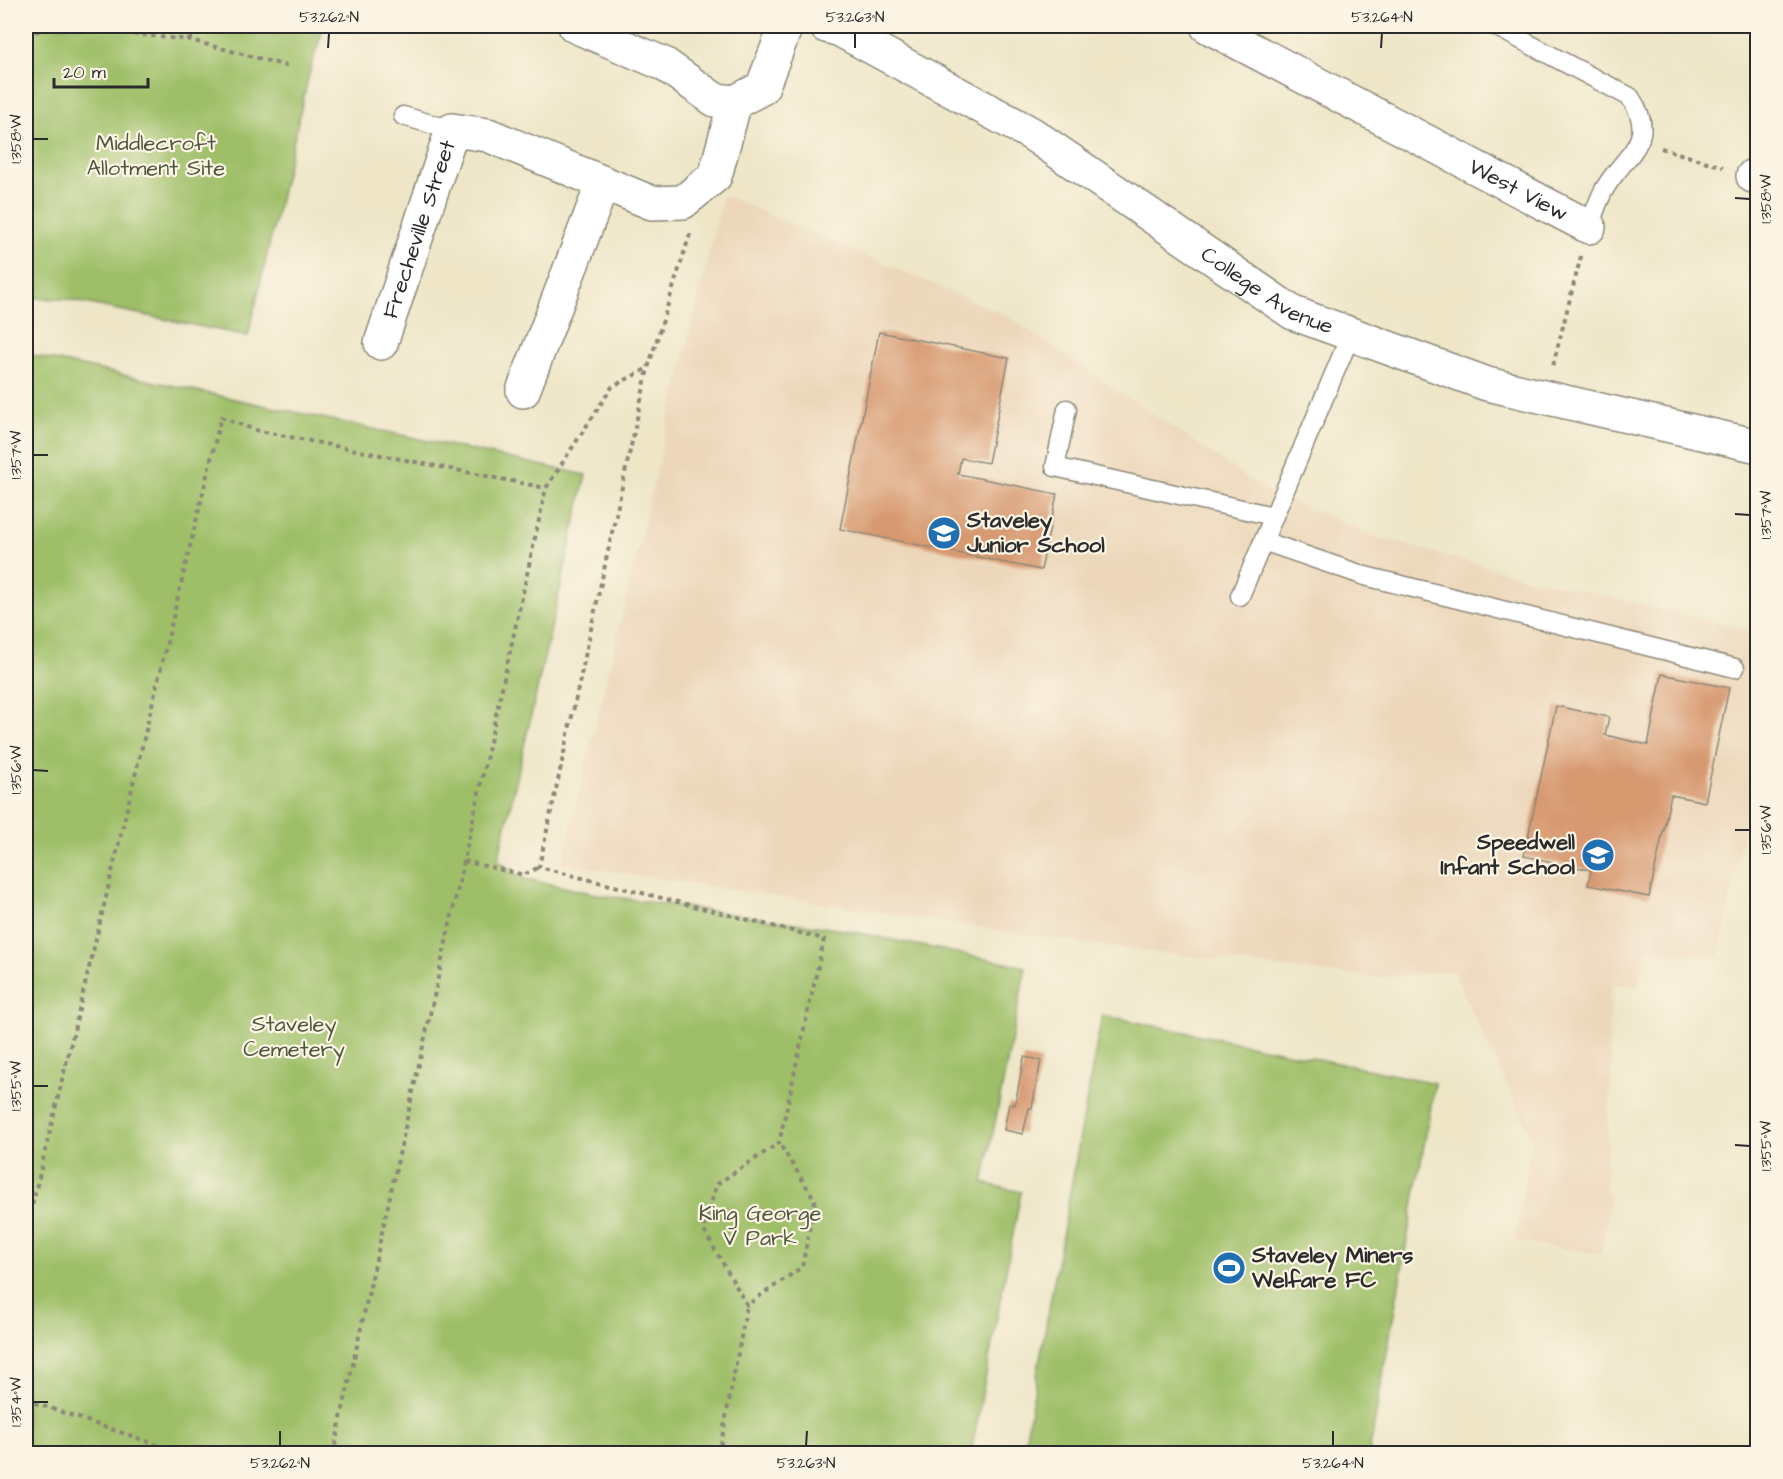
<svg xmlns="http://www.w3.org/2000/svg" width="1783" height="1479" font-family="'Architects Daughter',sans-serif">
	<style>
		.built { fill: #ecd7ba }
		.green { fill: #9ebf68; stroke: #64754a; stroke-width: 1.5 }
		.building { fill: #d7996f }
		.lines { fill: none; stroke-linecap: round; stroke-linejoin: round }
		.lane-casing { stroke: #8c8879; stroke-width: 21 }
		.street-casing { stroke: #8c8879; stroke-width: 36 }
		.path { stroke: #8c8879; stroke-width: 4; stroke-dasharray: 4.5 4.5; stroke-linecap: butt }
		.lane { stroke: #fff; stroke-width: 18 }
		.street { stroke: #fff; stroke-width: 33 }
		.ticks { fill: none; stroke: #2b2b2b; stroke-width: 2 }
		.labels { text-anchor: middle; dominant-baseline: central; stroke-width: 4.5; stroke-linejoin: round; paint-order: stroke }
		.park-label { font-size: 22px; fill: #4e573d; stroke: #fcf5e5 }
		.street-label { font-size: 22px; fill: #2b2b2b; stroke: #fcf5e5 }
		.poi-label { font-size: 22px; font-weight: bold; fill: #2b2b2b; stroke: #fcf5e5; text-anchor: start }
		.neatline { fill: none; stroke: #2b2b2b; stroke-width: 2 }
		.ticks-label { font-size: 15px; text-anchor: middle; fill: #2b2b2b }
	</style>
	<rect width="100%" height="100%" fill="#fcf5e5"/>
	<filter id="ink" filterUnits="userSpaceOnUse"><feTurbulence type="fractalNoise" baseFrequency=".0167" numOctaves="2"/><feDisplacementMap in="SourceGraphic" scale="12" xChannelSelector="R" yChannelSelector="G"/><feConvolveMatrix kernelMatrix="1 2 1 2 8 2 1 2 1" color-interpolation-filters="sRGB"/></filter>
	<filter id="wash" filterUnits="userSpaceOnUse"><feTurbulence type="fractalNoise" baseFrequency=".008" numOctaves="4" result="noise"/><feDisplacementMap in="SourceGraphic" scale="24" xChannelSelector="R" yChannelSelector="G"/><feGaussianBlur stdDeviation="1.35" result="paint"/><feColorMatrix in="noise" values="0 0 0 0 0 0 0 0 0 0 0 0 0 0 0 0 0 1.4 0 .05"/><feComposite in="paint" operator="in"/></filter>
	<g filter="url(#wash)">
		<rect width="100%" height="100%" fill="#eee6c7"/>
		<path class="built" d="M 723,195 L 1006,315 L 1264,489 L 1377,537 L 1525,577 L 1757,632 L 1757,761 L 1719,957 L 1646,950 L 1638,987 L 1612,983 L 1609,1050 L 1613,1065 L 1609,1110 L 1606,1191 L 1611,1195 L 1601,1255 L 1515,1241 L 1532,1139 L 1453,971 L 1373,978 L 1109,947 L 562,864 Z"/>
		<path class="green" d="M 26,26 L 324,26 L 311,66 L 248,336 L 65,299 L 26,298 Z
			M 26,354 L 586,475 L 498,860 L 521,878 L 601,895 L 843,930 L 1026,967 L 983,1183 L 1021,1192 L 971,1453 L 26,1453 Z
			M 1102,1015 L 1435,1083 L 1369,1453 L 1023,1453 Z"/>
		<g id="blocks">
			<path class="building" d="M 879,332 L 1009,358 L 988,463 L 961,458 L 958,474 L 1057,494 L 1041,570 L 840,529 Z
				M 1662,674 L 1729,688 L 1705,802 L 1671,795 L 1649,897 L 1588,885 L 1591,870 L 1524,856 L 1556,706 L 1609,717 L 1605,735 L 1648,745 Z
				M 1024,1057 L 1041,1060 L 1032,1108 L 1029,1108 L 1023,1134 L 1004,1130 L 1009,1104 L 1015,1105 Z"/>
		</g>
	</g>
	<g filter="url(#ink)">
		<use href="#blocks" fill-opacity="0" stroke="#8c8879" stroke-width="1.5"/>
		<g class="lines">
			<g class="lane-casing">
				<path id="lane" d="M 1495,26 L 1630,97 C 1660,140 1625,154 1605,188 C 1598,200 1594,214 1589,227
					M 403,116 L 452,130
					M 1067,409 L 1055,467 L 1273,516
					M 1263,541 L 1365,576 L 1735,668
					M 1240,596 L 1351,334"/>
			</g>
			<g class="street-casing">
				<g id="street">
					<path d="M 575,26 L 664,64 L 715,100 L 735,102"/>
					<path id="s1" d="M 826,26 L 840,30 L 1032,134 L 1293,313 L 1487,384 L 1758,446"/>
					<path id="s2" d="M 1207,26 L 1589,227"/>
					<path d="M 1753,176 L 1758,175"/>
					<path id="s3" d="M 381,343 L 452,130 L 488,135 L 652,203 L 683,202 L 715,176 L 735,102 L 762,88 L 786,26"/>
					<path d="M 523,391 L 603,183"/>
				</g>
			</g>
			<path class="path" d="M 26,33 L 61,27 L 190,40 L 287,66
				M 190,40 L 194,26
				M 1661,148 L 1723,167
				M 690,234 L 648,368 L 539,867 L 824,939 L 779,1143 L 717,1184 L 703,1229 L 747,1305 L 802,1267 L 815,1200 L 779,1143
				M 1553,365 L 1581,256
				M 464,861 L 524,875 L 539,867
				M 26,1231 L 221,417 L 255,430 L 546,488
				M 26,1400 L 184,1454
				M 327,1454 L 334,1450
				M 336,1454 L 334,1450 L 546,488 L 612,387 L 648,368
				M 719,1454 L 747,1305"/>
			<use href="#lane" class="lane"/>
			<use href="#street" class="street"/>
		</g>
	</g>
	<path class="ticks" d="M 328,48 L 329,33M 855,48 L 855,33M 1381,48 L 1382,33M 33,139 L 48,139M 1735,198 L 1750,199M 33,455 L 48,455M 1735,514 L 1750,515M 33,770 L 48,771M 1735,830 L 1750,830M 33,1086 L 48,1086M 1735,1145 L 1750,1146M 33,1402 L 48,1402M 280,1446 L 280,1431M 806,1446 L 807,1431M 1333,1446 L 1333,1431"/>
	<defs>
		<g id="school-disc" transform="scale(1.725)"><circle r="9.5" fill="#1f6fb2" stroke="#fcf5e5"/><path d="M0-5L7-2L0 1L-7-2ZM-4 1L0 2.5L4 1V4Q0 6-4 4Z" fill="#fff"/></g>
		<g id="stadium-disc" transform="scale(1.725)"><circle r="9.5" fill="#1f6fb2" stroke="#fcf5e5"/><path d="M0-5a6.5 5 0 1 0 0 10a6.5 5 0 1 0 0-10ZM-3.5-1.8h7v3.6h-7Z" fill="#fff"/></g>
	</defs>
	<g fill-rule="evenodd">
		<use href="#school-disc" x="944" y="533"/>
		<use href="#school-disc" x="1598" y="855"/>
		<use href="#stadium-disc" x="1229" y="1268"/>
	</g>
	<g class="labels">
		<g class="park-label">
			<text x="156" y="143">Middlecroft<tspan x="156" dy="25">Allotment Site</tspan></text>
			<text x="294" y="1024">Staveley<tspan x="294" dy="25">Cemetery</tspan></text>
			<text x="760" y="1213">King George<tspan x="760" dy="25">V Park</tspan></text>
		</g>
		<g class="street-label">
			<text stroke="none"><textPath href="#s2" startOffset="352">West View</textPath></text>
			<text stroke="none"><textPath href="#s3" startOffset="120">Frecheville Street</textPath></text>
			<text stroke="none"><textPath href="#s1" startOffset="516">College Avenue</textPath></text>
		</g>
		<g class="poi-label">
			<text x="967" y="520">Staveley<tspan x="967" dy="25">Junior School</tspan></text>
			<text x="1575" y="842" text-anchor="end">Speedwell<tspan x="1575" dy="25">Infant School</tspan></text>
			<text x="1252" y="1255">Staveley Miners<tspan x="1252" dy="25">Welfare FC</tspan></text>
		</g>
	</g>
	<rect width="1783" height="1479" fill="none" stroke="#fcf5e5" stroke-width="66"/>
	<path d="M54 78v9h94v-9" fill="none" stroke="#2b2b2b" stroke-width="3"/>
	<text x="63" y="78" font-size="18" fill="#2b2b2b" stroke="#fcf5e5" stroke-width="4.5" paint-order="stroke">20 m</text>
	<rect x="33" y="33" width="1717" height="1413" class="neatline"/>
	<g class="ticks-label">
		<text x="329" y="22">53.262°N</text>
		<text x="855" y="22">53.263°N</text>
		<text x="1382" y="22">53.264°N</text>
		<text transform="translate(16 139) rotate(-90)" y="5">1.358°W</text>
		<text transform="translate(1766 199) rotate(-90)" y="5">1.358°W</text>
		<text transform="translate(16 455) rotate(-90)" y="5">1.357°W</text>
		<text transform="translate(1766 515) rotate(-90)" y="5">1.357°W</text>
		<text transform="translate(16 770) rotate(-90)" y="5">1.356°W</text>
		<text transform="translate(1766 830) rotate(-90)" y="5">1.356°W</text>
		<text transform="translate(16 1086) rotate(-90)" y="5">1.355°W</text>
		<text transform="translate(1766 1146) rotate(-90)" y="5">1.355°W</text>
		<text transform="translate(16 1402) rotate(-90)" y="5">1.354°W</text>
		<text x="280" y="1468">53.262°N</text>
		<text x="806" y="1468">53.263°N</text>
		<text x="1333" y="1468">53.264°N</text>
	</g>
</svg>
